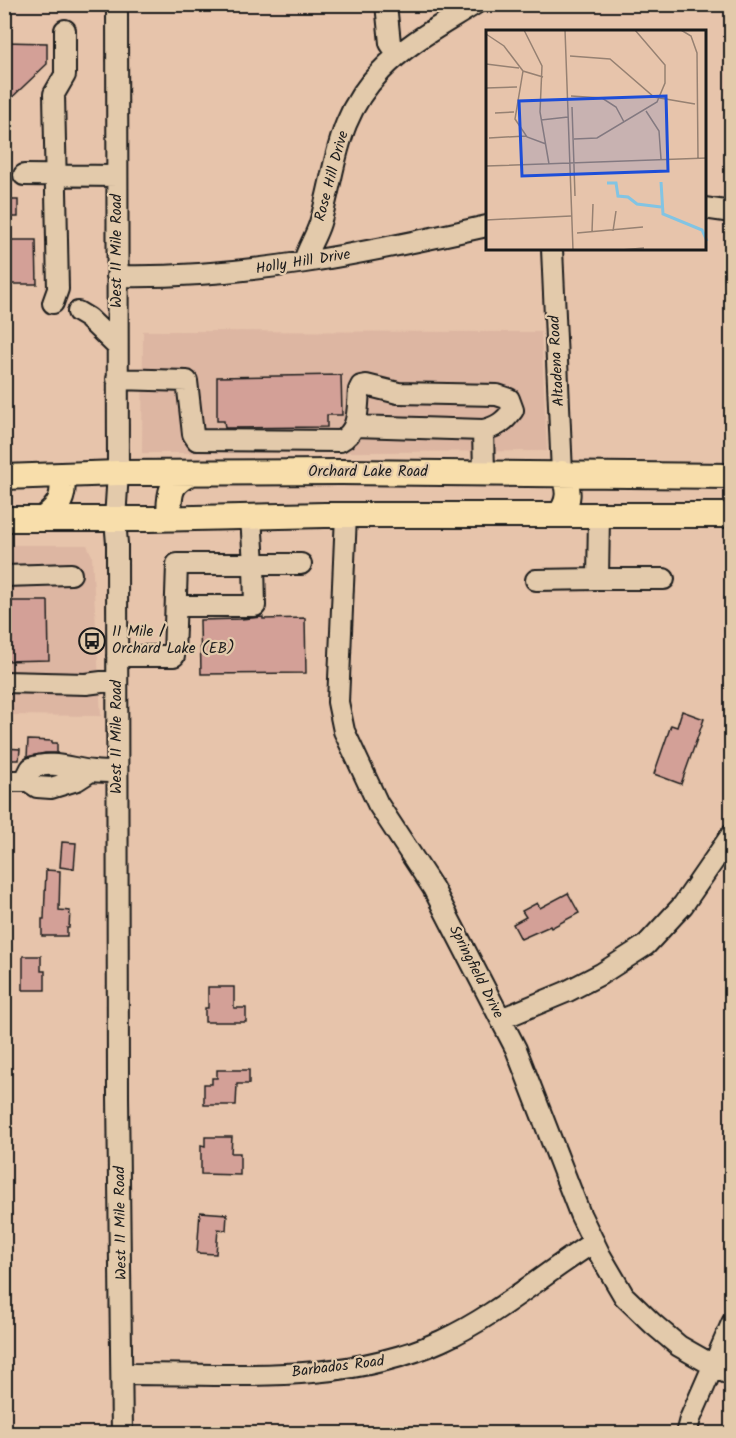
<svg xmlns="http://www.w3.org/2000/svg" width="736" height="1438" font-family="Kalam,sans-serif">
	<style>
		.built { fill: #ddb6a2 }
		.building { fill: #d3a097; stroke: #1c1c1c; stroke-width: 1.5 }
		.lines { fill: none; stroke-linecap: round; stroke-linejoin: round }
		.minor-casing { stroke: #1c1c1c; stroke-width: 24 }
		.major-casing { stroke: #1c1c1c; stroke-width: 28 }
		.minor { stroke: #e3caab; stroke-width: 20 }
		.major { stroke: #f8deab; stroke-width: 24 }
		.labels { text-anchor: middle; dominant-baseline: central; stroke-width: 4.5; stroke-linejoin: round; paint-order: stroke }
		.street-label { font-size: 15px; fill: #1c1c1c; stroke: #e3caab }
		.poi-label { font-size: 15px; fill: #1c1c1c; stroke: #e3caab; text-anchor: start }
		.inset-river { fill: none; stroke: #82c4e3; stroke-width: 3 }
		.inset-road { fill: none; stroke: #968172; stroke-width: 1.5 }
		.view { fill: #1d4ed8; fill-opacity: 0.15; stroke: #1d4ed8; stroke-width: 3 }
		.inset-edge { fill: none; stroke: #1c1c1c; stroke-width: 3 }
	</style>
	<rect width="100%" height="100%" fill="#e7c4ab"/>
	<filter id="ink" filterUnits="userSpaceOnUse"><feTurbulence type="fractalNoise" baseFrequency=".0167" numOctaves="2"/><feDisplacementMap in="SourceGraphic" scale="12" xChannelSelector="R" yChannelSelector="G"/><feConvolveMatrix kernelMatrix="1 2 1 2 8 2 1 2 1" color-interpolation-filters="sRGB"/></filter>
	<g filter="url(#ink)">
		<path class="built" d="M 143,331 L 541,332 L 547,451 L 142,453 Z
			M 5,545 L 87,545 L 92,556 L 101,716 L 5,715 Z"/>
		<path class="building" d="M 4,42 L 47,43 L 47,64 L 4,105 Z
			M 4,200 L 18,200 L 18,217 L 4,217 Z
			M 4,240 L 36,240 L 37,284 L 4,284 Z
			M 341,375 L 342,415 L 327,415 L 327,427 L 225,428 L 224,421 L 217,421 L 217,377 Z
			M 4,601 L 48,601 L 49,660 L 4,661 Z
			M 263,617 L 263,619 L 305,618 L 306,673 L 201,674 L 200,620 L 241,619 Z
			M 682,711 L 704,719 L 681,784 L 654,774 L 671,725 L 677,727 Z
			M 28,740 L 52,741 L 52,743 L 57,743 L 57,753 L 45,753 L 27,757 Z
			M 4,748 L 20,749 L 19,760 L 4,760 Z
			M 62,842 L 76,843 L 74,869 L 60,867 Z
			M 46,870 L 60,871 L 59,910 L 70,911 L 69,928 L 67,928 L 67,936 L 42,936 L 42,919 L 44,919 Z
			M 568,893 L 579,913 L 551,928 L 550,926 L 521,939 L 513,924 L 526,917 L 522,911 L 537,903 L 540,908 Z
			M 23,956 L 41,956 L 41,971 L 45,971 L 45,990 L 23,990 Z
			M 208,987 L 234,987 L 234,1008 L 246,1008 L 246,1022 L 205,1022 L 205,1008 L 208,1008 Z
			M 217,1070 L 249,1070 L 249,1084 L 237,1084 L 236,1105 L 204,1105 L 204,1084 L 212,1084 L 212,1078 L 217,1078 Z
			M 205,1137 L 232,1137 L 231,1153 L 240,1153 L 240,1175 L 201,1174 L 201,1145 L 205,1146 Z
			M 200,1212 L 227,1214 L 226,1230 L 218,1229 L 216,1254 L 197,1253 Z"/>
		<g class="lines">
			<g class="minor-casing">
				<path id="minor" d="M 117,4 L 118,473 L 115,519 L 117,544 L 118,1096 L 122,1434
					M 386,4 L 390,43 L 398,55
					M 24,175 L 117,176
					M 704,208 L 732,212
					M 552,249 L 562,473
					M 304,261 C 308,248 316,236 320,223 C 337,165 335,118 381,71 C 407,43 442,25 475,4
					M 117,276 C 242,279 366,253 487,226
					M 53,303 L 58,289 L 54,94 L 65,75 L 65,30
					M 78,312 L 88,318 L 117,346
					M 117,379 L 187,381 L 193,434 L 197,440 L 340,441 C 360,431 357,410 359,390 L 361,386 L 366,385 L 398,393 L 497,395 L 509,399 L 513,410 C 504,422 497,427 483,430 L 355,426
					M 483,430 L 484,473
					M 346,515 L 338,702 L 344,731 L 378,804 L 433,888 L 516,1049 L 580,1214 L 600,1255 L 624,1296 L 653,1324 L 679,1346 L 732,1376
					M 4,576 L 71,574
					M 598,579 L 664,579
					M 536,580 L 598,579 L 599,516
					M 176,606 L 255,606 L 254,564 L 301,564
					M 117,656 L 174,656 L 177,564 L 254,564 L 251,517
					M 4,682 L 86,684 L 117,680
					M 9,781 L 28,781 L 37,787 L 51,788 L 77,780 L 91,771
					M 28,781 L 27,776 L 31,768 C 52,760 71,769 93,771 C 101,772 109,772 117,772
					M 501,1019 L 566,992 L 601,974 L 646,945 L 683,905 L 732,834
					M 122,1374 C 228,1373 342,1386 441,1341 C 496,1316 543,1274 594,1242
					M 686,1434 L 690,1419 L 732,1323"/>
			</g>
			<g class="major-casing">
				<path id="major" d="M 4,477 L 118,473 L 341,472 L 732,476
					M 559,515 C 570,501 570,490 562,473
					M 169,518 C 170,496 167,484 190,474
					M 4,519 L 149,519 L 325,515 L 732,515
					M 43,519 C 59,507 66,496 61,476"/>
			</g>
			<use href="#minor" class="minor"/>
			<use href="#major" class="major"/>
		</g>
	</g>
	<defs>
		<g id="bus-ring" transform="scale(1.35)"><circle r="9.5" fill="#e3caab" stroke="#1c1c1c" stroke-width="1.5"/><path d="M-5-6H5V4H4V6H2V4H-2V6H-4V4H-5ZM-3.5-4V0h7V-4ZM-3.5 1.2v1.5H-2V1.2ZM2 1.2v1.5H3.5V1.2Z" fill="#1c1c1c"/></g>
	</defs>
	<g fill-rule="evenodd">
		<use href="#bus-ring" x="92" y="641"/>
	</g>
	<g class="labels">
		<g class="street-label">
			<text transform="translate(332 176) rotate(-75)">Rose Hill Drive</text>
			<text transform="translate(117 251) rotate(-90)">West 11 Mile Road</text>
			<text transform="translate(303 262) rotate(-9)">Holly Hill Drive</text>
			<text transform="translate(557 361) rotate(-93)">Altadena Road</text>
			<text x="368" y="472">Orchard Lake Road</text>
			<text transform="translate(117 737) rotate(-90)">West 11 Mile Road</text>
			<text transform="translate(476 972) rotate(63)">Springfield Drive</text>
			<text transform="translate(121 1223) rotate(-91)">West 11 Mile Road</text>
			<text transform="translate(338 1367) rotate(-7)">Barbados Road</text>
		</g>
		<g class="poi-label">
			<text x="112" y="632">11 Mile /<tspan x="112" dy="17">Orchard Lake (EB)</tspan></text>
		</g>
	</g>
	<g transform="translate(486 30)">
		<rect width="220" height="220" fill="#e7c4ab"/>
		<path class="inset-river" d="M 175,152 L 177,184 L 216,200 L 221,211M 121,153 L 130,153 L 132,166 L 142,167 L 151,174 L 175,177"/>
		<path class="inset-road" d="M 38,0 L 56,36 L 54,82 L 63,134M 79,0 L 87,220M 195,0 L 205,6 L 211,23 L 212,128M 0,4 L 18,16 L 37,41 L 57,47M 84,26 L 124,29 L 168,67 L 209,74M 0,34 L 33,38M 37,41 L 29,89 L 41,107 L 60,114M 0,58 L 31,57M 85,66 L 116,68 L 130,77 L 138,92M 86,77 L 89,166M 160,81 L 173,101 L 175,129M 9,83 L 28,82M 55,90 L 82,87M 3,108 L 40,106M 88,109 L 111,108 L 171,72 L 179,53 L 179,35 L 149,0M 0,136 L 221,128M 0,190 L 85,186M 127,201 L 130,181M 106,202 L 107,174M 91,203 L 157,197M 135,220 L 158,218"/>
		<path class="view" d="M 180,66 L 182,141 L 36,146 L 33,71 Z"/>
		<rect width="220" height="220" class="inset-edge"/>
	</g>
	<rect width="736" height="1438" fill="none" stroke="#e3caab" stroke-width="24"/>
	<rect x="12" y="12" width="712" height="1414" fill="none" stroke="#1c1c1c" stroke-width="2" filter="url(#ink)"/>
</svg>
